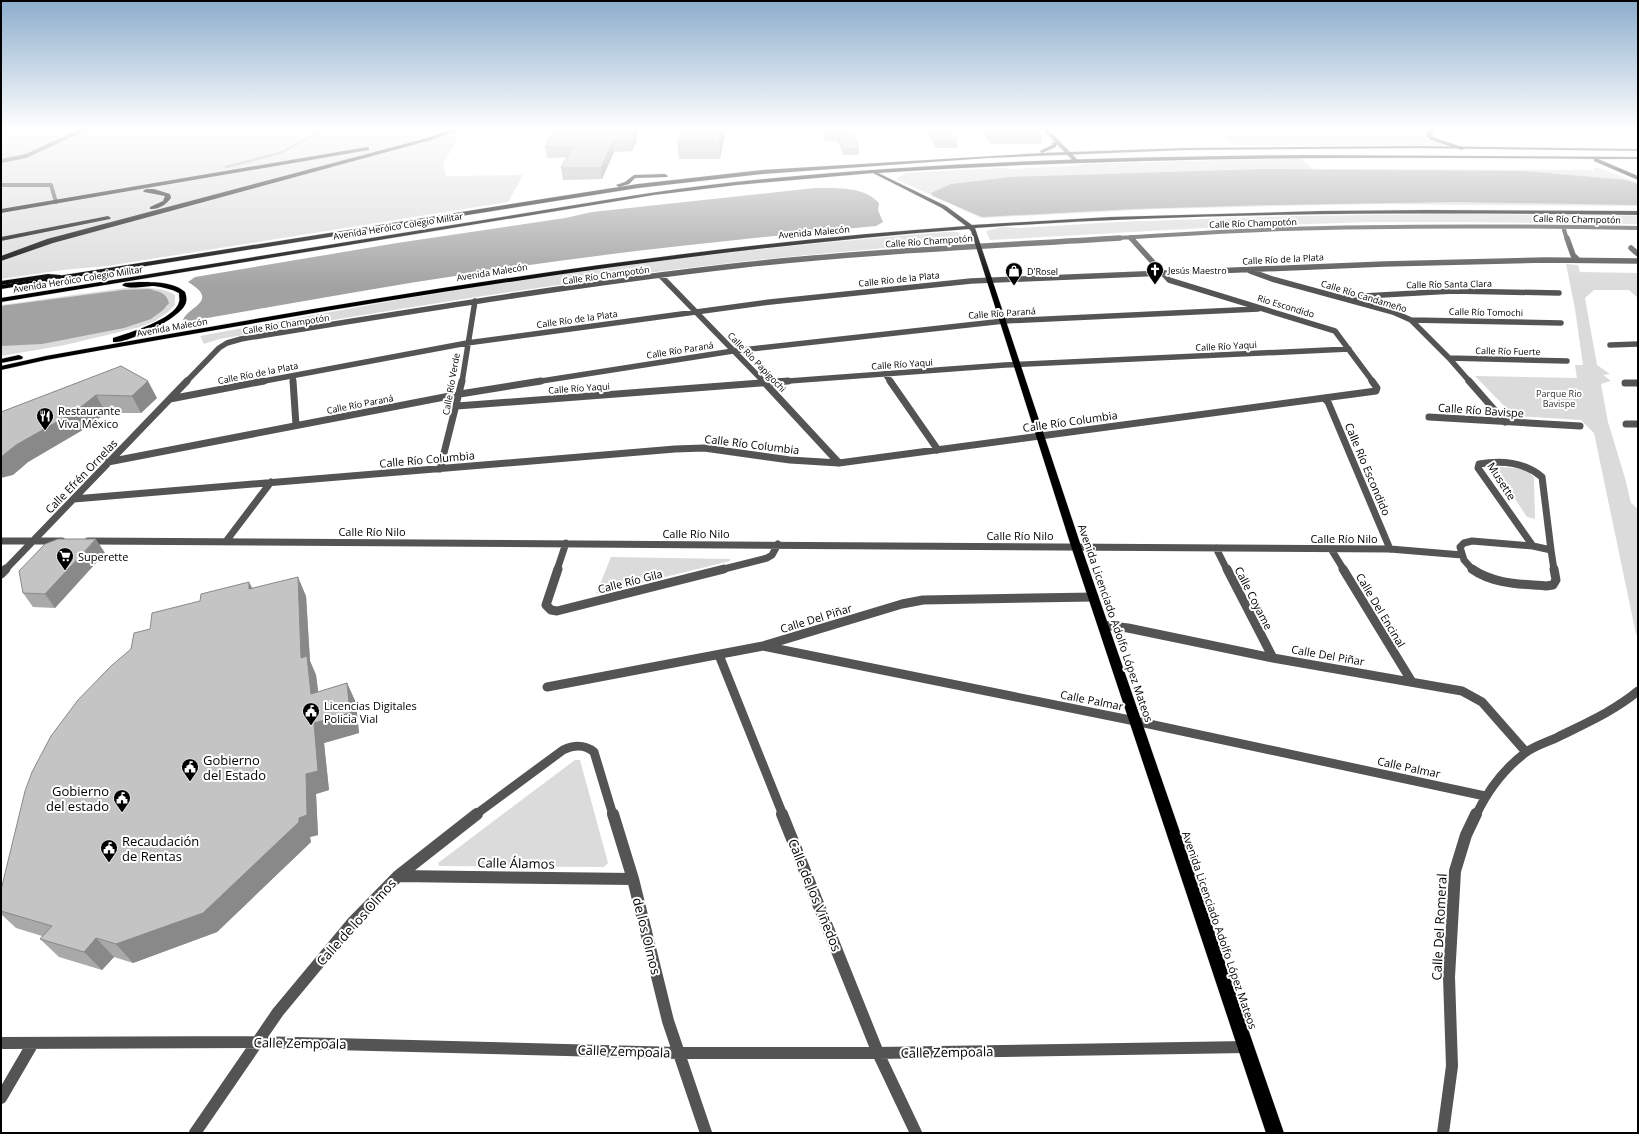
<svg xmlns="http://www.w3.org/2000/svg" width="1639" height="1134" font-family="'Open Sans',sans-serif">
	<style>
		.green { fill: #dbdbdb }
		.water { fill: #a2a2a2 }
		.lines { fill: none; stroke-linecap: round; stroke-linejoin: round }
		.stream { stroke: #a2a2a2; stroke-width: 2.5 }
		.primary-casing { stroke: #dbdbdb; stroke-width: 1 }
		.highway-casing { stroke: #dbdbdb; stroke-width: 1 }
		.street-far4 { stroke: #545454; stroke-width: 4 }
		.street-far3 { stroke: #545454; stroke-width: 5.5 }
		.street-far2 { stroke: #545454; stroke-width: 7 }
		.street-far1 { stroke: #545454; stroke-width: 9 }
		.street { stroke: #545454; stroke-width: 12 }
		.secondary { stroke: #212121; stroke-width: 4 }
		.primary { fill: #000; fill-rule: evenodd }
		.highway { fill: #000; fill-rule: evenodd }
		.wall { fill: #a9a9a9 }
		.shaded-wall { fill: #898989 }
		.building { fill: #c4c4c4; stroke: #898989 }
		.labels { text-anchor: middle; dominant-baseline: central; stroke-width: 4; stroke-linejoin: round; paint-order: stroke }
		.far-street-label { font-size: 9px; fill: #000; stroke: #fff }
		.far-poi-label { font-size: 9px; fill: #000; stroke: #fff; text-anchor: start }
		.far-park-label { font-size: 9px; fill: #323232; stroke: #fff }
		.poi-label { font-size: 11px; fill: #000; stroke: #fff; text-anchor: start }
		.street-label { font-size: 11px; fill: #000; stroke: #fff }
		.near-poi-label { font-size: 13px; fill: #000; stroke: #fff; text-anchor: start }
		.near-street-label { font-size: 13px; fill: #000; stroke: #fff }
	</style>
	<rect width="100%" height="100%" fill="#fff"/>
	<path class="green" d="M 1,128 L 478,128 L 474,131 L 482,133 C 473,137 468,133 459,135 L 454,146 L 443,163 L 446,176 L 523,175 L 508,202 L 107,266 L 62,270 L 1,279 Z
		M 1229,128 L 1426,128 L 1423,135 L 1424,137 L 1442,145 L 1233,145 L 1223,136 L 1239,135 Z
		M 1300,158 L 1316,171 L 1326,171 L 1324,169 L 1595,170 L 1593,168 L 1599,168 L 1638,183 L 1638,206 L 1372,204 L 1157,209 L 981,218 L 898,180 L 897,178 L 906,173 L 1001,168 L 1012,169 L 1077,166 L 1083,164 Z
		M 1450,214 L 1638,216 L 1638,224 L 1460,222 L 1370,222 L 1221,227 L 990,240 L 986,231 L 1003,227 L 1019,228 L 1117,222 L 1298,216 Z
		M 947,232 L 957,232 L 961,234 L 964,242 C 886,248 808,254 731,263 C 559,282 389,310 219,339 L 204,344 L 200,336 C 323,313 446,290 570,273 C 695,255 821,242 947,232 Z
		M 1566,264 L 1578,265 L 1580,272 L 1638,273 L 1638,298 L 1629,290 L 1594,290 L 1585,298 L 1597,365 L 1610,374 L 1603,375 L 1611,381 L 1601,384 L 1608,422 L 1625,478 L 1631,503 L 1638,509 L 1638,635 L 1636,634 L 1594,433 L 1581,420 L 1514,416 L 1475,376 L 1577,378 L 1575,365 L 1583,365 L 1575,309 Z
		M 125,288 C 142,288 160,286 175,295 L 175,305 L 168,312 L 155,321 L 140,327 L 65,345 L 1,356 L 1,305 Z
		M 1500,467 C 1511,468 1528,467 1534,478 L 1535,519 L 1527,517 L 1497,471 L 1497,469 Z
		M 611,557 L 730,559 L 730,561 L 596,594 Z
		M 575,760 L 580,760 L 608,863 L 604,867 L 439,866 L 438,863 Z"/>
	<path class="water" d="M 1264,169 L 1525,171 L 1626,180 L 1638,184 L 1638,205 L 1456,202 L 1267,205 L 1133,209 L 982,217 L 933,196 L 931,193 L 951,184 L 1011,177 Z
		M 815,188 C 836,188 864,186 879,203 L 878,210 L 883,222 L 876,226 C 739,239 603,253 468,274 C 375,288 282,305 190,321 L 183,320 C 189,306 220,301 188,282 L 195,277 L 397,243 L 565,218 L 592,212 Z
		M 149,289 C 159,292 166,292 169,303 L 163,310 L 151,319 L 124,328 L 42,344 L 1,346 L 1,306 L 123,290 Z"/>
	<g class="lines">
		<path class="stream" d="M 226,167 L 280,153 L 319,133 L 322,128"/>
		<g class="primary-casing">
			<path id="primary" d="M 1058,142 L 1060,143 L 1056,145 L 1056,147 L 1042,153 L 1185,148 L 1418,146 L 1638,149 L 1638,151 L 1418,148 L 1185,150 L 988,158 L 762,174 L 638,188 L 1,289 L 1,285 L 638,184 L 762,170 L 1042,153 L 1040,151 L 1052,145 L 1052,143 Z
				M 1299,155 L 1638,157 L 1638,159 L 1598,159 L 1638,176 L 1638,180 L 1594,161 L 1594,159 C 1355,156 1117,157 878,173 L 946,206 L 972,225 L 1110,217 L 1321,211 L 1427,210 L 1638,211 L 1638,215 C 1417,212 1195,212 975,228 L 1081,546 L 1284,1133 L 1266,1133 L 1071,546 L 971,231 L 969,229 C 658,252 352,305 46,360 L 1,370 L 1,366 L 46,356 C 352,301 657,248 966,226 L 942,208 L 873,173 L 737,185 L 654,195 L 1,302 L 1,298 C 172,271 343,242 514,215 C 587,203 661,190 735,182 C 922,162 1111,157 1299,155 Z
				M 665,174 L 668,176 L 667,177 L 635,178 L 629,184 L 619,187 L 616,185 L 625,182 L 634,175 Z
				M 139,282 C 154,282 174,282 185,292 C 186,295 187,299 186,302 C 184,317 127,344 113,342 L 113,338 C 129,333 175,319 179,302 C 180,300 179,296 179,293 C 171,289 163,287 154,286 C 145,286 129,290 122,285 L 125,283 Z
				M 19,355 L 23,357 L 22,359 L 1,363 L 1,359 Z"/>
		</g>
		<g class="highway-casing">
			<path id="highway" d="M 457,128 L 466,128 L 431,140 L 53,243 L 1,261 L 1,256 L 47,239 L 427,138 Z
				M 1429,128 L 1435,128 L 1432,136 L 1435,138 L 1465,148 L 1462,150 L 1431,140 L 1426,136 Z
				M 367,147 L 369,148 L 369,150 L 1,213 L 1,209 Z
				M 146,189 L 154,189 L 170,194 L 171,198 C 167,204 158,210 150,209 L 150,207 L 163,201 L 165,196 L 144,192 L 143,191 Z
				M 108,216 L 111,218 L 110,219 L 1,241 L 1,237 Z
				M 48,274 L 60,275 L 64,277 L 60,279 L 48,278 L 1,285 L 1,281 Z"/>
		</g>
		<path class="street-far4" d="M 1,161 L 26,156 L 87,128
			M 1,185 L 51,185 L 56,202
			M 1565,227 L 1564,230 L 1567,239
			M 1130,237 L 1131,239
			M 1103,239 C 1164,235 1224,231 1284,229 C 1402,225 1520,226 1638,228"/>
		<path class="street-far3" d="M 1131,238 L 1169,280 L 1335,331 L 1373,382
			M 1567,238 L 1573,255 L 1578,260
			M 1631,248 L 1638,254
			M 1250,271 L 1272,279 L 1393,312 L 1411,320 L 1449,358 L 1470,382
			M 661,276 L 764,382
			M 1346,297 L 1453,291 L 1559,293
			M 1411,320 L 1561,323
			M 1610,345 L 1638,344
			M 1449,358 L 1567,361
			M 885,374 L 891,382
			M 293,376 L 293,382
			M 186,382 L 219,348 L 227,343 L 241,339 C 408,312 575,284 743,265 C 868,251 994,246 1120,238
			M 259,382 L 467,343 L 770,302 L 971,281 L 1384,264 L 1545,260 L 1638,261
			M 462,382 L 475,301
			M 535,382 L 733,351 L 1004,321 L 1258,309
			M 775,382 L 1005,365 L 1349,349"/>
		<path class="street-far2" d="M 293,381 L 296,425
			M 763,381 L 839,463
			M 890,381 L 938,450
			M 1469,381 L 1505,422
			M 1625,383 L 1638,383
			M 170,399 L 264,381
			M 1325,399 L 1328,402 L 1390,549
			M 457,406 L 788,381
			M 1429,417 L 1580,426
			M 1626,424 L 1638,424
			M 108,462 L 460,394 L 541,381
			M 440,469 L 462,381
			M 74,499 L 675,449 L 704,448 L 790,460 L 839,463 L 1376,391 L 1377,388 L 1372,381
			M 227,540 L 271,482
			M 1,541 L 62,541
			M 88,541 L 1390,549 L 1462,555
			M 1533,546 L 1551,550
			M 1533,546 L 1478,468 L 1479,464 C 1502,460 1524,462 1542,477 L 1551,550
			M 1216,548 L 1227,570
			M 1331,549 L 1344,570
			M 1551,550 L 1554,570
			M 5,570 L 187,381
			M 557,570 L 566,543
			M 720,570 L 767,558 L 772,555 L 778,544
			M 1473,570 L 1464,560 L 1460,547 L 1464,543 L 1472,541 L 1533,546"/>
		<path class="street-far1" d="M 558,569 L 546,605 L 551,610 L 557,611 L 724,569
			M 1227,569 L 1273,658
			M 1343,569 L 1412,682
			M 1472,569 C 1493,584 1520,584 1546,586 L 1553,585 L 1556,580 L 1554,569
			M 1,574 L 6,569
			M 1103,625 L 1128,628 L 1273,658 L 1462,691 L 1482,702 L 1526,752
			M 763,646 L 1135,721 L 1485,796
			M 719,655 L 783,815
			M 547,687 L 763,646 L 902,604 L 923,600 L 1094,597
			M 475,815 L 563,750 C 574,745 584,744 594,752 L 613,815
			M 1476,815 C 1487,792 1504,769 1525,753 C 1534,746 1548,742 1558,737 C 1586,723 1614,711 1638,691"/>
		<path class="street" d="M 613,814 L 633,879 L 668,1021 L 706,1133
			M 782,814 L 878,1053 L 916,1133
			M 398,876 L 633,879
			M 1,1043 L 256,1042 L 679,1053 L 878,1053 L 1246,1047
			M 1,1098 L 33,1043
			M 195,1133 L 278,1012 L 352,923 L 398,876 L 477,814
			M 1443,1133 L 1452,1066 L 1449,977 L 1455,871 L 1466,835 L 1476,814"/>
		<path class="secondary" d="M 1044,128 L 1076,161"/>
		<use href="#primary" class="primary"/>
		<use href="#highway" class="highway"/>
	</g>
	<path class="wall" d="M 681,128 L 724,128 L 725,134 L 720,159 L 679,159 L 677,141 Z
		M 823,128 L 851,128 L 859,149 L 859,155 L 843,155 L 838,141 L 825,141 Z
		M 874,128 L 890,128 L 890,133 L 876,133 Z
		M 924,128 L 950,128 L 957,141 L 957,148 L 936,148 Z
		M 981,128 L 1035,128 L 1042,136 L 1041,144 L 991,144 L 987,139 Z
		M 636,129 L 637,140 L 632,151 L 614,152 L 602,179 L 563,180 L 561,168 L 567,157 L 547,158 L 545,147 L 586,130 Z
		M 121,366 L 157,398 L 141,413 L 106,413 L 86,428 L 28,462 L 13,475 Z
		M 105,553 L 55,608 L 33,607 L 23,593 Z
		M 252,588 L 306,596 L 310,661 L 316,675 L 318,692 L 347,683 L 356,703 L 359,733 L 324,743 L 329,790 L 316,794 L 318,835 L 310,837 L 311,842 L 217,932 L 133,963 L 114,957 L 102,970 L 59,957 L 40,939 L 42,936 L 16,928 L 1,914 L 1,890 L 131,649 Z"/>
	<path class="shaded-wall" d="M 721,128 L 724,128 L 725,134 L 720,159 L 719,141 Z
		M 636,129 L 637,140 L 632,151 L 631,141 Z
		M 613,141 L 614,152 L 602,179 L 601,168 Z
		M 148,381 L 157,398 L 141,413 L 132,396 Z
		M 96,395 L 106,413 L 86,428 L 28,462 L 13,475 L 1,478 L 1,457 L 16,445 Z
		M 96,539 L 105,553 L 55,608 L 45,594 Z
		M 298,577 L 306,596 L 310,661 L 316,675 L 321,713 L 311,694 L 301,658 Z
		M 249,582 L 259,601 L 249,589 Z
		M 347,683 L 356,703 L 359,733 L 324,743 L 329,790 L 316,794 L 318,835 L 310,837 L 311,842 L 217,932 L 133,963 L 116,944 L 299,818 L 314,723 Z
		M 96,938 L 114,957 L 102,970 L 84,952 Z"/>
	<path class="building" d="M 555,128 L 584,128 L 583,130 L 636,129 L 631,141 L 613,141 L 601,168 L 561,168 L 572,147 L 545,147 Z
		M 681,128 L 721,128 L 719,141 L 677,141 Z
		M 824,128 L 851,128 L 859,149 L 843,149 L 838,135 L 825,135 Z
		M 928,128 L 950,128 L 957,141 L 936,142 Z
		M 986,128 L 1035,128 L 1042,136 L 992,136 L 988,131 Z
		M 121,366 L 148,381 L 132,396 L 96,395 L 76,411 L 16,445 L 1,457 L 1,412 Z
		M 58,539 L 96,539 L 45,594 L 23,593 L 19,571 L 45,544 Z
		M 298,577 L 301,658 L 307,656 L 311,694 L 347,683 L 350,713 L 314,723 L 318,771 L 306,774 L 307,815 L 299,818 L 299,822 L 203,913 L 116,944 L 96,938 L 84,952 L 40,939 L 52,926 L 1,911 L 1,890 L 25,791 L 32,772 L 51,736 L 78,700 L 111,666 L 131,649 L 134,633 L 150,629 L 152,613 L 200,601 L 201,594 L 249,582 L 249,589 Z"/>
	<linearGradient id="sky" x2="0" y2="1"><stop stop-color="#8cadcc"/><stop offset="0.45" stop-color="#fff"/><stop offset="1" stop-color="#fff" stop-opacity="0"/></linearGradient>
	<rect width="1639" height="287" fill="url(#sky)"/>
	<defs>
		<g id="church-pin" transform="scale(0.9)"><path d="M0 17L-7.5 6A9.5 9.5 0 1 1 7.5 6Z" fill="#000" stroke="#fff"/><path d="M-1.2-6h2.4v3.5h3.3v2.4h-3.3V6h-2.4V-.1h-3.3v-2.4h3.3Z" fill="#fff"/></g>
		<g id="shop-pin" transform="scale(0.9)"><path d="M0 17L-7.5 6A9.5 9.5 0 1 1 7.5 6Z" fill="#000" stroke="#fff"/><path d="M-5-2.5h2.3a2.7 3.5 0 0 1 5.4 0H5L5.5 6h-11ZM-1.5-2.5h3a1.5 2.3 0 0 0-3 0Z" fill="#fff"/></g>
		<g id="restaurant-pin" transform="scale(0.9)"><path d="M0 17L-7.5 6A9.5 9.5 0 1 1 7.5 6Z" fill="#000" stroke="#fff"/><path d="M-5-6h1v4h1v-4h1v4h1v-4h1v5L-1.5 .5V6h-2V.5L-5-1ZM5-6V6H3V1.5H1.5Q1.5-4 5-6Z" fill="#fff"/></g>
		<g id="supermarket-pin" transform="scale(0.9)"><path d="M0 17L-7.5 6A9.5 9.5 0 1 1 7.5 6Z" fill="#000" stroke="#fff"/><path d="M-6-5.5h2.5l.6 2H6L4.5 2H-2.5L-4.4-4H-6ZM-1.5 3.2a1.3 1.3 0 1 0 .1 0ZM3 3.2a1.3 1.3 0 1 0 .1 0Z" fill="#fff"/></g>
		<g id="civic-pin" transform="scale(0.9)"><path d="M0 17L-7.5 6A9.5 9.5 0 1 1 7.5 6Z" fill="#000" stroke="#fff"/><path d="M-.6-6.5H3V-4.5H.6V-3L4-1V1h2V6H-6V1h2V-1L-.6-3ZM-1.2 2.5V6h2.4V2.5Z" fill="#fff"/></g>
	</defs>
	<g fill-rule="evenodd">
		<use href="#church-pin" x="1155" y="270"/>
		<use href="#shop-pin" x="1014" y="271"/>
		<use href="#restaurant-pin" x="45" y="416"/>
		<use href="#supermarket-pin" x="65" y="556"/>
		<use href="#civic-pin" x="311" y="711"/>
		<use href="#civic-pin" x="190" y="767"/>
		<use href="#civic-pin" x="122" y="798"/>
		<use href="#civic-pin" x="109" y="848"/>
	</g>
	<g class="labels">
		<g class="far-street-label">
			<text transform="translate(1577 219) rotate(1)">Calle Río Champotón</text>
			<text transform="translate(1253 223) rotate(-2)">Calle Río Champotón</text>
			<text transform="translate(398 226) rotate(-9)">Avenida Heróico Colegio Militar</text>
			<text transform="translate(814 232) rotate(-5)">Avenida Malecón</text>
			<text transform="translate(929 241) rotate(-4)">Calle Río Champotón</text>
			<text transform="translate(1283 259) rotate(-3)">Calle Río de la Plata</text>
			<text transform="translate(492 272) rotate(-9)">Avenida Malecón</text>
			<text transform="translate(606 275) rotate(-8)">Calle Río Champotón</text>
			<text transform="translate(78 279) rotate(-9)">Avenida Heróico Colegio Militar</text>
			<text transform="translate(899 279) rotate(-6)">Calle Río de la Plata</text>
			<text transform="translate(1449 284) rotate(-1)">Calle Río Santa Clara</text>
			<text transform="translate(1364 296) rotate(17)">Calle Río Candameño</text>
			<text transform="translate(1286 306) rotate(17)">Rio Escondido</text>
			<text transform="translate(1486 312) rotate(1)">Calle Río Tomochi</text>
			<text transform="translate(1002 313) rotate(-4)">Calle Río Paraná</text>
			<text transform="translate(577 319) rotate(-8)">Calle Río de la Plata</text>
			<text transform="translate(286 324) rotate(-9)">Calle Río Champotón</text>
			<text transform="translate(172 327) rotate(-10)">Avenida Malecón</text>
			<text transform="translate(1226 346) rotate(-3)">Calle Río Yaqui</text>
			<text transform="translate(680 350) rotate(-9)">Calle Río Paraná</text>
			<text transform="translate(1508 351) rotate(1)">Calle Río Fuerte</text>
			<text transform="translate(757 362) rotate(46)">Calle Río Papigochi</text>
			<text transform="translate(902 364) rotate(-4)">Calle Río Yaqui</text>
			<text transform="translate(258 373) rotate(-11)">Calle Río de la Plata</text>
			<text transform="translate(451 384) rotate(-80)">Calle Río Verde</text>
			<text transform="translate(579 388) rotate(-4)">Calle Río Yaqui</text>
			<text transform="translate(360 404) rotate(-11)">Calle Río Paraná</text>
		</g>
		<g class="far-poi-label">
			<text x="1168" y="270">Jesús Maestro</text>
			<text x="1027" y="271">D'Rosel</text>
		</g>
		<g class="far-park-label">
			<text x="1559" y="393">Parque Rio<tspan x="1559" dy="10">Bavispe</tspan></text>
		</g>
		<g class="poi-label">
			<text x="58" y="410">Restaurante<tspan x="58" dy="13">Viva México</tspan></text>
			<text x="78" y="556">Superette</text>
			<text x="324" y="705">Licencias Digitales<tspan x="324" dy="13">Policia Vial</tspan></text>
		</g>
		<g class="street-label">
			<text transform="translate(1481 410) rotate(4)">Calle Río Bavispe</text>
			<text transform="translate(1070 421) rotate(-8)">Calle Río Columbia</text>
			<text transform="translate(752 444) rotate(7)">Calle Río Columbia</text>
			<text transform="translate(427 459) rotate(-5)">Calle Río Columbia</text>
			<text transform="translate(1368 469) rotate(67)">Calle Río Escondido</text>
			<text transform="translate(81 476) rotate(-46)">Calle Efrén Ornelas</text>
			<text transform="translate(1502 481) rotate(57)">Musette</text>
			<text x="372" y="531">Calle Río Nilo</text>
			<text x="696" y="533">Calle Río Nilo</text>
			<text x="1020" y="535">Calle Río Nilo</text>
			<text x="1344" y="538">Calle Río Nilo</text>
			<text transform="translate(630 581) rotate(-14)">Calle Río Gila</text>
			<text transform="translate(1254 598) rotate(63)">Calle Coyame</text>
			<text transform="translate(1381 610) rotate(59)">Calle Del Encinal</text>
			<text transform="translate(816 618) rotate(-17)">Calle Del Piñar</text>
			<text transform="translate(1116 623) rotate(71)">Avenida Licenciado Adolfo López Mateos</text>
			<text transform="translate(1328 655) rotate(10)">Calle Del Piñar</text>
			<text transform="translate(1092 700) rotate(11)">Calle Palmar</text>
			<text transform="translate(1409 767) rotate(12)">Calle Palmar</text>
			<text transform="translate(1220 930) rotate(71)">Avenida Licenciado Adolfo López Mateos</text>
		</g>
		<g class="near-poi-label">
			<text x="203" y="760">Gobierno<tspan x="203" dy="15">del Estado</tspan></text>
			<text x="109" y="791" text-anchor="end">Gobierno<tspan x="109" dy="15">del estado</tspan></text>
			<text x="122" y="841">Recaudación<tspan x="122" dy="15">de Rentas</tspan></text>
		</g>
		<g class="near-street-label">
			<text transform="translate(516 863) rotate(1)">Calle Álamos</text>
			<text transform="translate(815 895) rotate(68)">Calle de los Viñedos</text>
			<text transform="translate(356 922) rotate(-48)">Calle de los Olmos</text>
			<text transform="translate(1439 927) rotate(-87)">Calle Del Romeral</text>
			<text transform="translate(647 936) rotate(76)">de los Olmos</text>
			<text transform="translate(300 1043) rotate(1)">Calle Zempoala</text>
			<text transform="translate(624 1051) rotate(2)">Calle Zempoala</text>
			<text transform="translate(947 1052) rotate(-1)">Calle Zempoala</text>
		</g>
	</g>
	<rect width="1639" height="1134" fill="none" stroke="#000000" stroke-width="4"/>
</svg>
